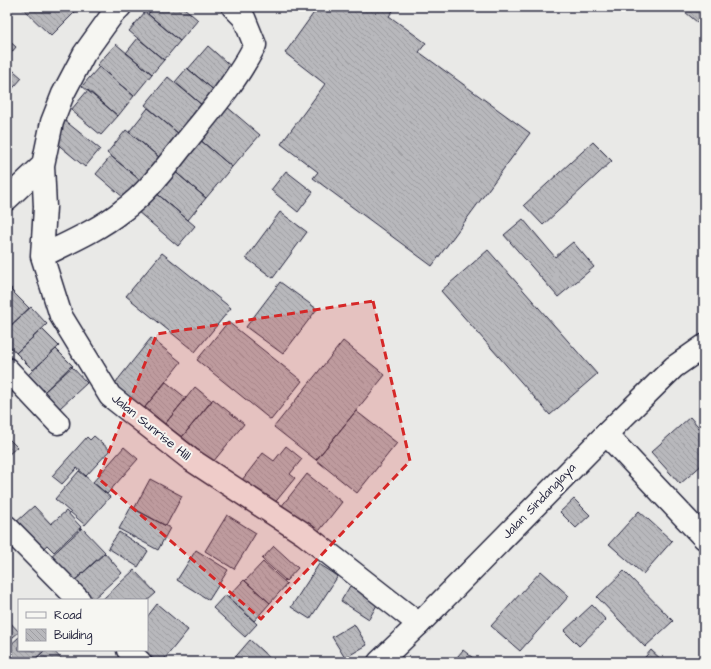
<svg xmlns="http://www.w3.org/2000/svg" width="711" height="669" font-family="'Architects Daughter',sans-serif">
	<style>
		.building { fill: url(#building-back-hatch); stroke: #22223b }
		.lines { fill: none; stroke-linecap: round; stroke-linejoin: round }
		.minor-casing { stroke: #22223b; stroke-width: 25 }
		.tertiary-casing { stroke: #22223b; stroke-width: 25 }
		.minor { stroke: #f6f6f2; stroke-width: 22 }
		.tertiary { stroke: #f6f6f2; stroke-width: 22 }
		.marked { fill: #d62828; fill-opacity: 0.2; stroke: #d62828; stroke-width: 3; stroke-dasharray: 8 5; stroke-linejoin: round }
		.labels { text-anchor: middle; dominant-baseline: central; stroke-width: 4; stroke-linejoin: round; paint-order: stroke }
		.street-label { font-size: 13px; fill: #22223b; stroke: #f6f6f2 }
	</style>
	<defs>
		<pattern id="building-back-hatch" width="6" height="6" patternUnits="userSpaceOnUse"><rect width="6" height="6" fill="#b8b8bc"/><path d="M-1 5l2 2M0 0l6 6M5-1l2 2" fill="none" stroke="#9e9ea2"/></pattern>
	</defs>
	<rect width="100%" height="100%" fill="#e9e9e7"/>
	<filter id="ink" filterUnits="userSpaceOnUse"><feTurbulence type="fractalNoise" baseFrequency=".025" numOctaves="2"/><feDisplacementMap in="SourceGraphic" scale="8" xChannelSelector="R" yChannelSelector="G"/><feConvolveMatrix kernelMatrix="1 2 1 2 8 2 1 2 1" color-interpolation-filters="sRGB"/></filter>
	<g filter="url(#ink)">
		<path class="building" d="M 21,7 L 70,7 L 75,12 L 51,36 Z
			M 70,7 L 80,7 L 75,12 Z
			M 154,7 L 183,7 L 198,20 L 180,41 L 148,14 Z
			M 318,7 L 393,7 L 395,8 L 389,16 L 426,43 L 419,52 L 530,133 L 432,266 L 313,178 L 318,172 L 281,144 L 325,84 L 285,53 Z
			M 679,7 L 704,7 L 704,25 L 703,27 Z
			M 145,12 L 180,41 L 164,60 L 129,31 Z
			M 138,38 L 164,60 L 152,74 L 126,53 Z
			M 7,39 L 16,47 L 7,58 Z
			M 116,44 L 152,74 L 134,96 L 97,65 Z
			M 208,46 L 234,69 L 215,91 L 188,69 Z
			M 7,65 L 22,78 L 7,95 Z
			M 99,67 L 134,96 L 118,116 L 82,86 Z
			M 187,68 L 215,91 L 203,106 L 175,82 Z
			M 168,77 L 203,106 L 179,134 L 145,105 Z
			M 88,90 L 118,116 L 101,135 L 71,110 Z
			M 226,106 L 260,135 L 232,167 L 199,139 Z
			M 7,107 L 11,111 L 7,116 Z
			M 148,108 L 179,134 L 159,157 L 129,132 Z
			M 64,120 L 100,149 L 85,167 L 49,137 Z
			M 126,130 L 159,157 L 140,180 L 107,153 Z
			M 198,138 L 232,167 L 206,198 L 172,169 Z
			M 593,142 L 612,161 L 543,225 L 524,205 Z
			M 111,156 L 140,180 L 124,198 L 96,174 Z
			M 173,170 L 206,198 L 188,220 L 155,192 Z
			M 286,171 L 313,192 L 298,212 L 271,190 Z
			M 154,191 L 195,226 L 178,246 L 137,211 Z
			M 280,212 L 307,232 L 273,278 L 246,258 Z
			M 523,219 L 555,257 L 573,242 L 594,267 L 558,297 L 504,235 Z
			M 488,250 L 597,374 L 550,415 L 441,291 Z
			M 162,253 L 231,308 L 195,352 L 126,296 Z
			M 280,282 L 317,309 L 283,354 L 246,327 Z
			M 7,284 L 12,289 L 7,294 Z
			M 11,290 L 29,308 L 7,329 L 7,294 Z
			M 31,307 L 47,324 L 16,353 L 7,343 L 7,329 Z
			M 228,322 L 302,381 L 271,420 L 197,360 Z
			M 42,329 L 59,346 L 33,370 L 16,353 Z
			M 151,338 L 181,362 L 142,411 L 112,387 Z
			M 343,341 L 385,375 L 316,460 L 274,427 Z
			M 56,349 L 73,366 L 44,392 L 28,375 Z
			M 71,366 L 87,383 L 60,408 L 44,392 Z
			M 166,382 L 186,398 L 165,424 L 145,407 Z
			M 195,387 L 212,401 L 182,437 L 165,424 Z
			M 213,399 L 244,424 L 213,462 L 182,437 Z
			M 356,411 L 397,443 L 357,493 L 316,460 Z
			M 690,417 L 704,433 L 704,463 L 680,484 L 651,452 Z
			M 94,436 L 110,450 L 86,476 L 77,468 L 62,484 L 52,476 L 87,437 L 90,440 Z
			M 7,437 L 17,447 L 7,456 Z
			M 286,446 L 302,459 L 290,474 L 295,478 L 273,505 L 242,480 L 263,453 L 274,461 Z
			M 124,447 L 138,459 L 107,494 L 93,482 Z
			M 79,471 L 110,497 L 85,525 L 55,499 Z
			M 307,474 L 342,502 L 316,535 L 281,507 Z
			M 150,479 L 182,496 L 166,526 L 134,509 Z
			M 574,499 L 590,515 L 576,528 L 560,512 Z
			M 34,506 L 51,524 L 66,511 L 81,527 L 54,552 L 47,545 L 39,552 L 14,524 Z
			M 131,507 L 170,528 L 158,550 L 119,529 Z
			M 639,511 L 672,541 L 643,574 L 609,544 Z
			M 227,515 L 256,533 L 234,569 L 205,551 Z
			M 82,528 L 105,552 L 72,583 L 49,558 Z
			M 119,532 L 148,551 L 138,567 L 108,548 Z
			M 274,546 L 298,568 L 286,581 L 262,559 Z
			M 196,550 L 228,570 L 209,600 L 177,580 Z
			M 105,553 L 122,573 L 92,600 L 87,600 L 72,583 Z
			M 263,562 L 287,584 L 270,603 L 245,581 Z
			M 319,564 L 338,576 L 310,619 L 291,607 Z
			M 134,570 L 156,593 L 147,601 L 104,600 L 103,599 Z
			M 541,571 L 569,596 L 520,651 L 491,626 Z
			M 624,571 L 673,621 L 645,647 L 597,597 Z
			M 244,580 L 270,603 L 254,621 L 228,597 Z
			M 350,586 L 378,603 L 369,619 L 341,601 Z
			M 225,595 L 257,624 L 245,637 L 213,608 Z
			M 157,604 L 188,630 L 162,662 L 157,662 L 143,650 L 147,650 L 147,617 Z
			M 592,605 L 606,620 L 579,646 L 564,631 Z
			M 7,619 L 19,632 L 7,642 Z
			M 354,624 L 367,645 L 345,658 L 332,637 Z
			M 19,637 L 19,650 L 44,651 L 32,662 L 7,662 L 7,648 Z
			M 250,640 L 274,662 L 231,662 Z
			M 45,650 L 53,650 L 64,662 L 32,662 Z
			M 463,650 L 478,662 L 453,662 Z
			M 651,650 L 664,662 L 641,662 Z
			M 695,656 L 701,662 L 689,662 Z
			M 635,658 L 640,662 L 631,662 Z"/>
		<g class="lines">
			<g class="minor-casing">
				<path id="minor" d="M 120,7 L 112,15 L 84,54 L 63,94 L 52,122 L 43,165 L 45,207 L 42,256 L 61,316 L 110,396 L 190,459 L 304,534 L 419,624
					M 7,199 L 43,165
					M 42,256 C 70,242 98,230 122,211 C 147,193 165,168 184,144 C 209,113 237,81 255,45 L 244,18 L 233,7
					M 7,369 L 58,423
					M 606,434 L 704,538
					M 7,527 L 79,600
					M 128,650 L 140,662"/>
			</g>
			<g class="tertiary-casing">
				<path id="tertiary" d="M 379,662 L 419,624 L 606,434 L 674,367 L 704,346"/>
			</g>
			<use href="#minor" class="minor"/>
			<use href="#tertiary" class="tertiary"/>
		</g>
	</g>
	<path class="marked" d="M 373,301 L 410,461 L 261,619 L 98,478 L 157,334 Z"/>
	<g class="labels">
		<g class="street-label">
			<text transform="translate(151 427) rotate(39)">Jalan Sunrise Hill</text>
			<text transform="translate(539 501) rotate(-46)">Jalan Sindanglaya</text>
		</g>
	</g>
	<rect width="711" height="669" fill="none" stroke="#f6f6f2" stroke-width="24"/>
	<rect x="12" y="12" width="687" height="645" fill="none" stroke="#22223b" stroke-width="1.5" filter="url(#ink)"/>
	<rect x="18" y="599" width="130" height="52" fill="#f6f6f2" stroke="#a1a1a9"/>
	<rect x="26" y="612" width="20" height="6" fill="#f6f6f2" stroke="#a1a1a9"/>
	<text x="54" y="619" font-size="12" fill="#22223b">Road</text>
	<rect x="26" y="629" width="20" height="12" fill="url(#building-back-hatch)" stroke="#a1a1a9"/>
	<text x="54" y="639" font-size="12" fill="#22223b">Building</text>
</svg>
